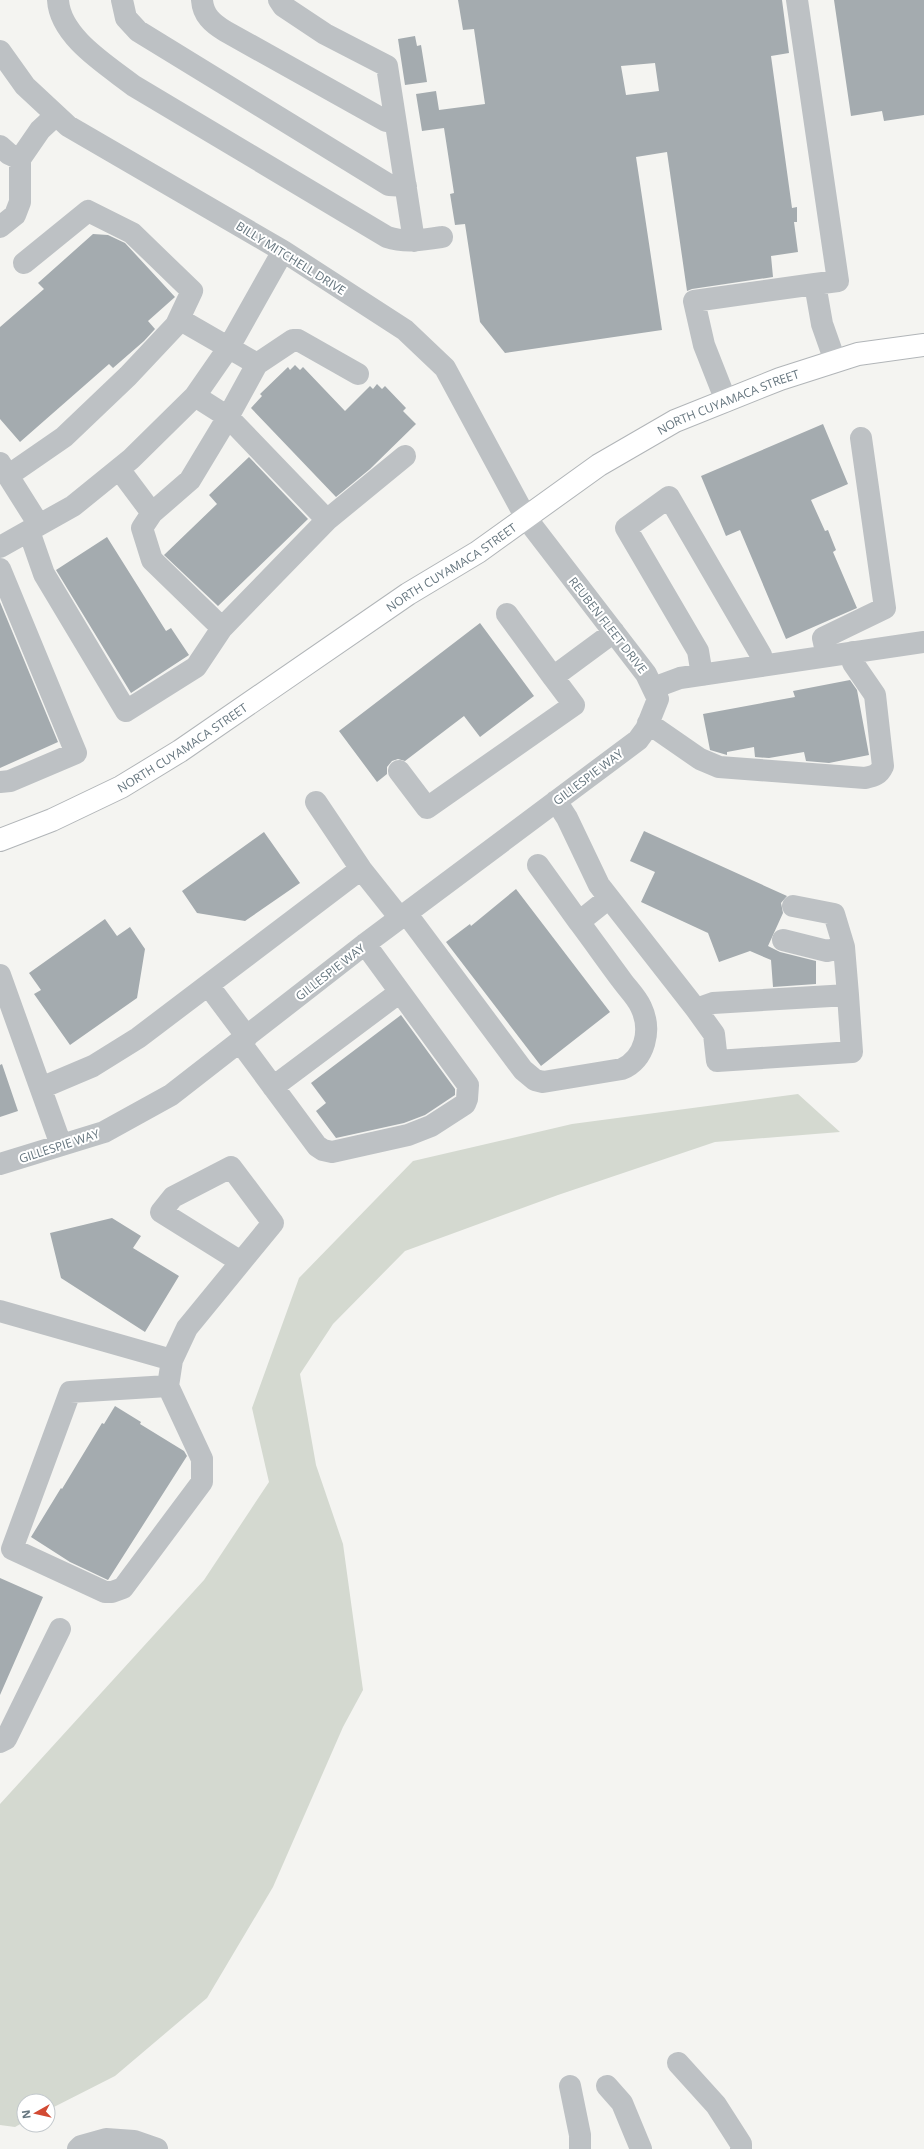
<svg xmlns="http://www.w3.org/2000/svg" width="924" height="2149" font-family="'Open Sans',sans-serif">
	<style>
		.green { fill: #d4d9d0 }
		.building { fill: #a4abaf; fill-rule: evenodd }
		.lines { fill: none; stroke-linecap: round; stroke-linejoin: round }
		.major-casing { stroke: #b1b5b8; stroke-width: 24 }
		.minor { stroke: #bdc1c4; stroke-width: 22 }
		.major { stroke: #fff; stroke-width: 22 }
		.labels { text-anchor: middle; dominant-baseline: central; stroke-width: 4; stroke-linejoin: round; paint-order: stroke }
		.street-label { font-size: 12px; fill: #66767f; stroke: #fff }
	</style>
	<rect width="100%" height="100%" fill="#f4f4f1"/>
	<path class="green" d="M 798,1094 L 840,1132 L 715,1142 L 558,1195 L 405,1251 L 333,1324 L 300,1374 L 316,1465 L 343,1544 L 363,1690 L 343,1727 L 273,1887 L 207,1998 L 115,2076 L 48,2110 L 48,2101 L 24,2101 L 24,2122 L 15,2127 L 0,2125 L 0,1804 L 204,1580 L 269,1482 L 252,1408 L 299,1278 L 413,1161 L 572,1124 Z"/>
	<path class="building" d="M 458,0 L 782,0 L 789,53 L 771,56 L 792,208 L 797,207 L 797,222 L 794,222 L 798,252 L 771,256 L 773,277 L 692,289 L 687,291 L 667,152 L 636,157 L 662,330 L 505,353 L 480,322 L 465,224 L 455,225 L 450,194 L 454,193 L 444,128 L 422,131 L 416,94 L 436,91 L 439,110 L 485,104 L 474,29 L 463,30 ZM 655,63 L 659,91 L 626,95 L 621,66 Z
		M 834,0 L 924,0 L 924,115 L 884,121 L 882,111 L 851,116 Z
		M 415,36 L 417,46 L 421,45 L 427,82 L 405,85 L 398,39 Z
		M 93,234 L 108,235 L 125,243 L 175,297 L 148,321 L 155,329 L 144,341 L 113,368 L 109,364 L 20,442 L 0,419 L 0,327 L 44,289 L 38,283 Z
		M 295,365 L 300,370 L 303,367 L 345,411 L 370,386 L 373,389 L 377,384 L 382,389 L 385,386 L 406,408 L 403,411 L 416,424 L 370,469 L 336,497 L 251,408 L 262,396 L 260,394 L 288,367 L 290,370 Z
		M 823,424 L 848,484 L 811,500 L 825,531 L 828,530 L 836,550 L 833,552 L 857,608 L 786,639 L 740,530 L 726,536 L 701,476 Z
		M 249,457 L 308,519 L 218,606 L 164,555 L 217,504 L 209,495 Z
		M 107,537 L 166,631 L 171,628 L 189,655 L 131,693 L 56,570 Z
		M 0,602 L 58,742 L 0,768 Z
		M 480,623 L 534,696 L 480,737 L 464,716 L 405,761 L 398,759 L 392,761 L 387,767 L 387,774 L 377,782 L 339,731 Z
		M 850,680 L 857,690 L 869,755 L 829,763 L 806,761 L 804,752 L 769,758 L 755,757 L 754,747 L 727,752 L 727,755 L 710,750 L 703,714 L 795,697 L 793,691 Z
		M 644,831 L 787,896 L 781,903 L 783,913 L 768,946 L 780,952 L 816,961 L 816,984 L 773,987 L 771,960 L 750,951 L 719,962 L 708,933 L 641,902 L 655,872 L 630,861 Z
		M 264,832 L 300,883 L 245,921 L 197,913 L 182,891 Z
		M 516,889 L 610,1012 L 541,1066 L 446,942 L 470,924 L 471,926 Z
		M 105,919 L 117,936 L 130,927 L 145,949 L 137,998 L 70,1045 L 34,994 L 41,990 L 29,973 Z
		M 401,1015 L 455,1089 L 455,1095 L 425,1115 L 404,1123 L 336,1138 L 316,1111 L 326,1103 L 311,1083 Z
		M 2,1064 L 18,1111 L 0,1117 L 0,1065 Z
		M 112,1218 L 141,1236 L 133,1248 L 179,1276 L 145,1332 L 61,1278 L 50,1233 Z
		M 115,1406 L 141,1422 L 140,1424 L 184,1451 L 187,1456 L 108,1580 L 70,1562 L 31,1537 L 61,1488 L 62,1489 L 102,1423 L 104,1424 Z
		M 0,1578 L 43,1597 L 0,1695 Z"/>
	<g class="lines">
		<g class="major-casing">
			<g id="major">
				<path id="s1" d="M 0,840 L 52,820 L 121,787 L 180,751 L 408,594 L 478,552 L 599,465 L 675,421 L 780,379 L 858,354 L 924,345"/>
			</g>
		</g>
		<path class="minor" d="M 58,0 C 60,37 107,65 134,86 L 387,237 C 405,243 423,240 442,237
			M 122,0 L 126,18 L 138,31 L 389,185 L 406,186
			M 202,0 C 203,15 212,23 225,31 L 386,121 L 395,119
			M 279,0 L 283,6 L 325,34 L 387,66 L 414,241
			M 797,0 L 838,281 L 815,284
			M 0,51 L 25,86 L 68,126 L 283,251 L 405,330 L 445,368 L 526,518 L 646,674 L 658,699 L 646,729 L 638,740 L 365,944 L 171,1095 L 104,1132 L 0,1164
			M 0,146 L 9,154 L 20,159
			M 0,227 L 15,215 L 20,202 L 20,159 L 40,130 L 55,116
			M 179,319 L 257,364 L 293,340 L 298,340 L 358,374
			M 195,396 L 228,417 L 327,520
			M 726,401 L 704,345 L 694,301 L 815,284 L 822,324 L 835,361
			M 0,463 L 39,525
			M 119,469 L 152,513
			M 9,475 L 64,437 L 128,376 L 176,325 L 192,291 L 132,233 L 88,211 L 24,263
			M 29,531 L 44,574 L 126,711 L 196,667 L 222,628 L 327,520 L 405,456
			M 0,547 L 73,506 L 131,459 L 195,396 L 229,347 L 283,251
			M 0,569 L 76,753 L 10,781 L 0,782
			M 507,614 L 553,677 L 614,632
			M 222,628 L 152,560 L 142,528 L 152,513 L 190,480 L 228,417 L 257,364
			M 827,656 L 823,638 L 885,608 L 861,438
			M 702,675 L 698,651 L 626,528 L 669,497 L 761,655 L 762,666
			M 653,688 L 680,678 L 924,642
			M 648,723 L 700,759 L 719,767 L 865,778 C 874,776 879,775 883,766 L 875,695 L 853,663 L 853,652
			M 399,771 L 427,808 L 574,705 L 553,677
			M 556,801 L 567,818 L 599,885 L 696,1009 L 713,1003 L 848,995 L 844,947 L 834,914 L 793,906
			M 316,802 L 361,869 L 400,918
			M 538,865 L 579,922 L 609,898
			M 406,913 L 523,1070 L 535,1080 L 543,1082 L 622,1069 C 645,1059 652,1030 641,1007 C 637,998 629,990 623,982 C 608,962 594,942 579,922
			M 783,940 L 827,951 L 844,947
			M 0,975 L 61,1145
			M 208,985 L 247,1037
			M 696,1009 L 714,1034 L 717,1061 L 852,1052 L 848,995
			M 240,1042 L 317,1146 L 323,1150 L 332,1152 L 408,1135 L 431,1126 L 465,1104 L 467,1099 L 468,1085 L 365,944
			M 273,1087 L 400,992
			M 41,1088 L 93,1066 L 138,1038 L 361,869
			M 0,1311 L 172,1360 L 168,1386 L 202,1459 L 202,1482 L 123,1588 L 112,1592 L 105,1592 L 12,1549 L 70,1392 L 168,1386
			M 172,1360 L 187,1328 L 273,1223 L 231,1167 L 173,1197 L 161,1212 L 241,1262
			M 0,1742 L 6,1739 L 60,1629
			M 678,2063 L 716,2105 L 741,2144 L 741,2149
			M 570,2086 L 580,2135 L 580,2149
			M 607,2086 L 622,2103 L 641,2149
			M 78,2149 L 81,2146 L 106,2139 L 134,2141 L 157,2149"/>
		<use href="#major" class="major"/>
	</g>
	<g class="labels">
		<g class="street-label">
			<text transform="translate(291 258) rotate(32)">BILLY MITCHELL DRIVE</text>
			<text stroke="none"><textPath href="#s1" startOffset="853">NORTH CUYAMACA STREET</textPath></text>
			<text stroke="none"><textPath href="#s1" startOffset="529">NORTH CUYAMACA STREET</textPath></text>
			<text transform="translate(608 625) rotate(52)">REUBEN FLEET DRIVE</text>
			<text stroke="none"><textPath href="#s1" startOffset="205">NORTH CUYAMACA STREET</textPath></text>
			<text transform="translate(588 777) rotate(-37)">GILLESPIE WAY</text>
			<text transform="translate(330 972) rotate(-38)">GILLESPIE WAY</text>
			<text transform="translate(59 1146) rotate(-18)">GILLESPIE WAY</text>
		</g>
	</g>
	<g transform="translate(36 2113) rotate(262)"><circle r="19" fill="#ffffff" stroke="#c2c8cc"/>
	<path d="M0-3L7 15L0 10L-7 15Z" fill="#d24a33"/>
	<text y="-6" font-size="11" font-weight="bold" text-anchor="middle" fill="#66767f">N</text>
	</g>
</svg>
